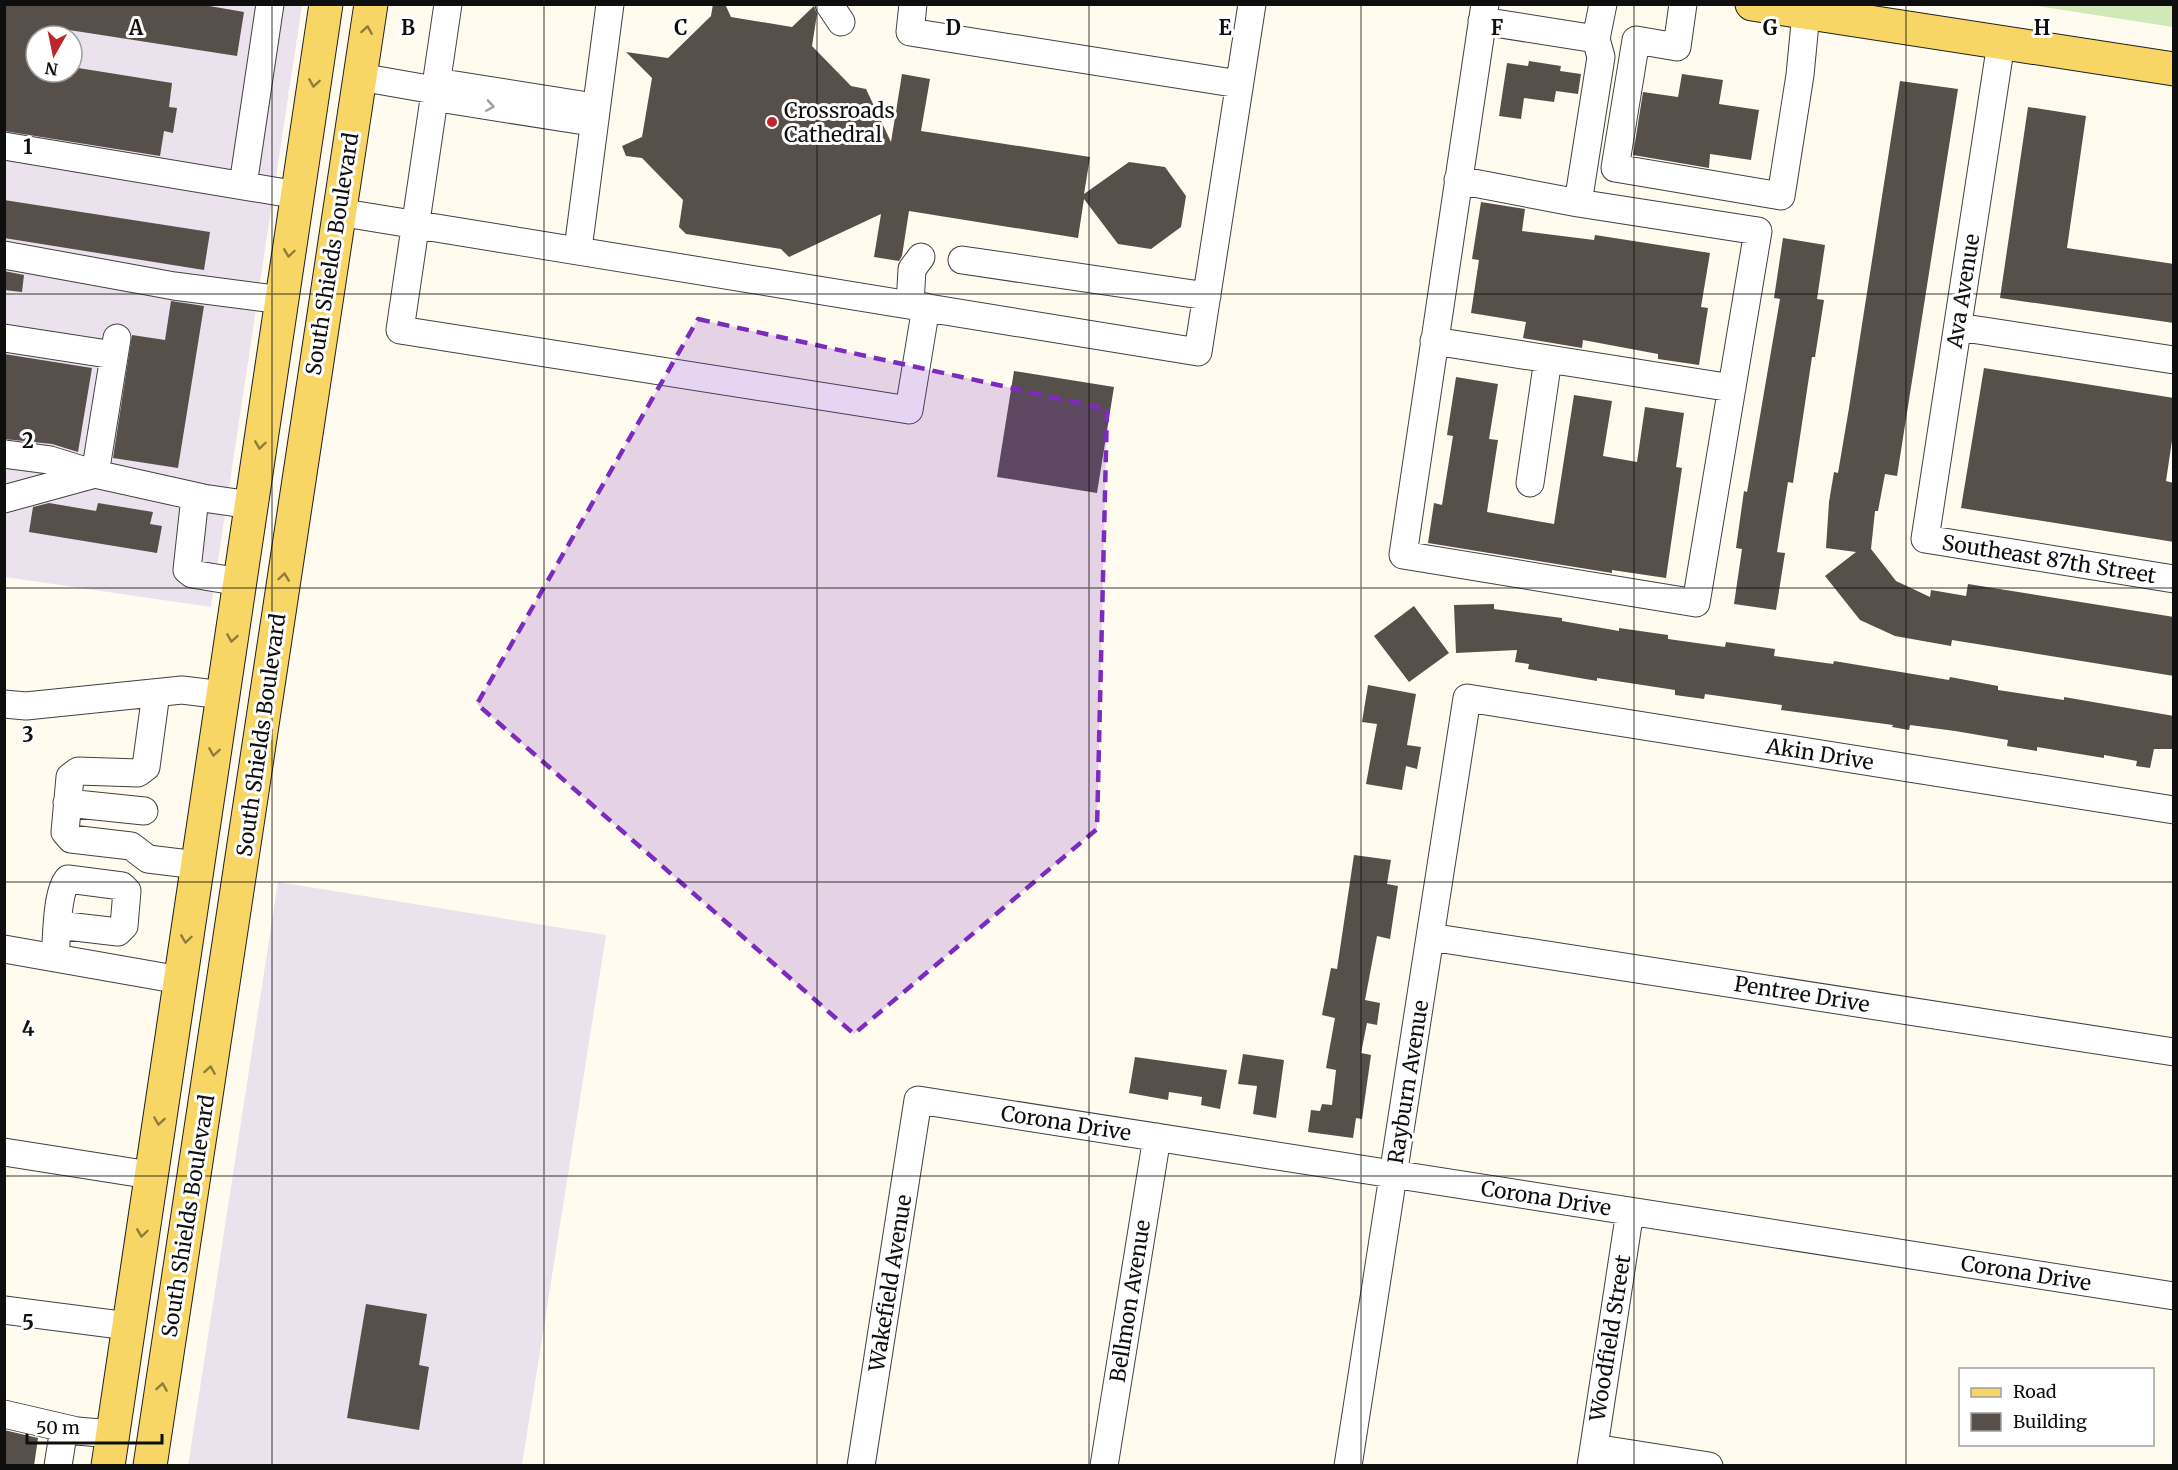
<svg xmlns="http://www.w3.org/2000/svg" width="2178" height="1470" font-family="Merriweather,serif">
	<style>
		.industrial { fill: #ece2ed; fill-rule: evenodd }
		.green { fill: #d1e9b9 }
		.building { fill: #574f4a }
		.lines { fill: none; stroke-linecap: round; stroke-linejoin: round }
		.minor-casing { stroke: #414141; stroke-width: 29 }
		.major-casing { stroke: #1f1f1f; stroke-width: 35 }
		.minor { stroke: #fff; stroke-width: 27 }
		.major { stroke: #f8d666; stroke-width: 33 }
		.oneway { stroke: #8f7c3e }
		.oneway2 { stroke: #9f9f9f }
		.marked { fill: #7b2cbf; fill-opacity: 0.2; stroke: #7b2cbf; stroke-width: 4.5; stroke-dasharray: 12 8; stroke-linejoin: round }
		.grid { fill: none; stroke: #0e0e0e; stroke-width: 1.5; stroke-opacity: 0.55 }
		.poi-dot { fill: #be262b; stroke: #fff; stroke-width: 2 }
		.labels { text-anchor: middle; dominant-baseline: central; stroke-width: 6; stroke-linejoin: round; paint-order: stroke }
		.poi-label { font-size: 21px; fill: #0e0e0e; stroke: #fff; text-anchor: start }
		.street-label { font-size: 21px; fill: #0e0e0e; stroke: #fff }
		.grid-label { font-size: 20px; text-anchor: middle; font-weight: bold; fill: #0e0e0e; stroke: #fff; stroke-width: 6; stroke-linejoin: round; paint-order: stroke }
	</style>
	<rect width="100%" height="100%" fill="#fffcef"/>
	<path class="industrial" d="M 5,5 L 302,5 L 211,607 L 5,577 ZM 36,36 L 72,36 L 72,72 L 36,72 Z
		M 278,882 L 606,935 L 522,1465 L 188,1466 Z"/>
	<path class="green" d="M 2030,5 L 2173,5 L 2173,27 Z"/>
	<path class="building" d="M 4,4 L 198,4 L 244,12 L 237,56 L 69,30 L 68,36 L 36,36 L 36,72 L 72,72 L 72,67 L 172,83 L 169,107 L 177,108 L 173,133 L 164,131 L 160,156 L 4,131 Z
		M 713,4 L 725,4 L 731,17 L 792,27 L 814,6 L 817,14 L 812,46 L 851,86 L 866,89 L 891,142 L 902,74 L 930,79 L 921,131 L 1090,157 L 1084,194 L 1129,162 L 1165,167 L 1186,196 L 1181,227 L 1151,249 L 1118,244 L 1084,199 L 1078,238 L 909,211 L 902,256 L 899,261 L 874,257 L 881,214 L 789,257 L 781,249 L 686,234 L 679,227 L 683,200 L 642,158 L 626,156 L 622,146 L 642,137 L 652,78 L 626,52 L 668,58 L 711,16 Z
		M 1529,61 L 1561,66 L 1560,71 L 1581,74 L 1578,94 L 1556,91 L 1554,102 L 1524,98 L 1521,119 L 1499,116 L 1507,63 L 1528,66 Z
		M 1682,74 L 1723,80 L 1719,104 L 1759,110 L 1751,160 L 1710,154 L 1709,168 L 1633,155 L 1643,92 L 1678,97 Z
		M 1900,81 L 1958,89 L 1897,476 L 1885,474 L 1878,511 L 1875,511 L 1871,549 L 1896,581 L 1930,597 L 1931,590 L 1966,596 L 1968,584 L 2174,617 L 2174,676 L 1952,640 L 1951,646 L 1895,636 L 1860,620 L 1825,576 L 1856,552 L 1826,548 L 1829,502 L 1834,472 L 1838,473 L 1849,408 Z
		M 2028,107 L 2086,116 L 2067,248 L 2174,264 L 2174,323 L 2000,298 Z
		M 4,200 L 210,232 L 204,270 L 4,238 Z
		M 1481,202 L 1525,209 L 1522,231 L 1594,240 L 1595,235 L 1710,253 L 1701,307 L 1708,308 L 1699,365 L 1658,359 L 1658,354 L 1583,340 L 1582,348 L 1523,338 L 1526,322 L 1471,313 L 1479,260 L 1472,259 Z
		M 1783,238 L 1825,245 L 1817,299 L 1824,300 L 1815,357 L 1812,357 L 1793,483 L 1788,482 L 1777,552 L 1785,553 L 1776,610 L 1734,604 L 1742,549 L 1736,548 L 1744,491 L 1747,492 L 1780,299 L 1774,298 Z
		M 4,271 L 24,275 L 22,292 L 4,290 Z
		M 171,301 L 204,306 L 178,468 L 113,458 L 132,335 L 165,340 Z
		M 4,354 L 92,368 L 78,452 L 52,444 L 4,439 Z
		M 1984,368 L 2174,398 L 2174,427 L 2166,481 L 2174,483 L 2174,542 L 1961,508 Z
		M 1014,371 L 1114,387 L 1097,493 L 997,477 Z
		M 1456,377 L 1498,384 L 1489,439 L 1498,440 L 1487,512 L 1554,524 L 1574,395 L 1612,401 L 1603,456 L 1637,462 L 1645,407 L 1684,413 L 1676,467 L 1682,468 L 1666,578 L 1612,570 L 1612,573 L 1428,543 L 1434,503 L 1442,505 L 1453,436 L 1447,435 Z
		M 49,503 L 96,511 L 98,503 L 153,512 L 150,524 L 162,526 L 157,553 L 29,532 L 33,507 Z
		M 1494,604 L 1494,609 L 1562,618 L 1562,621 L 1619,631 L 1619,628 L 1668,635 L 1668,639 L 1725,647 L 1726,642 L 1775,649 L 1774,656 L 1833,664 L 1834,661 L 1949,680 L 1950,677 L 1998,686 L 1998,690 L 2064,700 L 2064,697 L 2174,716 L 2174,749 L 2154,749 L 2150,768 L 2136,766 L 2137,761 L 2104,755 L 2104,758 L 2037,747 L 2037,751 L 2007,746 L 2008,740 L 1955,731 L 1910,725 L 1909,730 L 1892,727 L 1893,725 L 1781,710 L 1782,705 L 1705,694 L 1704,699 L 1675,695 L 1675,690 L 1597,678 L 1597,681 L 1528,669 L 1529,664 L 1515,662 L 1517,650 L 1456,653 L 1454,605 Z
		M 1414,606 L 1449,653 L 1409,682 L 1374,636 Z
		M 1368,685 L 1416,694 L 1407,745 L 1421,747 L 1417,769 L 1406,766 L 1402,790 L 1366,784 L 1377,724 L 1362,722 Z
		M 1354,855 L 1391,860 L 1387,884 L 1398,886 L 1390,939 L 1377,936 L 1365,1000 L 1380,1003 L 1377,1025 L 1367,1023 L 1361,1053 L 1371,1055 L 1362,1119 L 1356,1118 L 1353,1138 L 1308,1132 L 1311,1110 L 1320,1111 L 1322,1104 L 1332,1105 L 1336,1070 L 1326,1068 L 1335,1018 L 1322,1015 L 1331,968 L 1337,969 Z
		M 1243,1054 L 1284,1060 L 1276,1118 L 1253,1114 L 1257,1086 L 1238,1084 Z
		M 1135,1057 L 1227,1070 L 1220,1109 L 1201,1105 L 1202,1097 L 1169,1092 L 1168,1100 L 1129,1093 Z
		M 366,1304 L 427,1314 L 419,1365 L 429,1367 L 419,1430 L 347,1418 Z
		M 4,1430 L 38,1438 L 34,1466 L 4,1466 Z"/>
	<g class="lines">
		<g class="minor-casing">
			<path id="minor" d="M 448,4 L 400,330 L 909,410 L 926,307
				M 829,4 L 841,22
				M 913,4 L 910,32 L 1239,84
				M 1485,4 L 1403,555 L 1696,603 L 1758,231 L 1578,203 L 1601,57 L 1596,39 L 1603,4
				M 1683,4 L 1677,47 L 1636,40 L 1615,168 L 1781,196 L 1800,75 L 1806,13
				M 1482,21 L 1596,39
				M 2001,43 L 1925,539 L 2174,579
				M 360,77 L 434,90 L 445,99 L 578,120 L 595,115 L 588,106 L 449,84 L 434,90
				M 4,146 L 298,195
				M 1458,180 L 1578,203
				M 243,185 L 270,4
				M 338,212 L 1198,352 L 1252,4
				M 578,249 L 610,4
				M 4,255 L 174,286 L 282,300
				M 962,260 L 1207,296
				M 910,305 L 912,269 L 921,257
				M 1958,327 L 2174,360
				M 4,338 L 114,355
				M 1434,341 L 1732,388
				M 4,454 L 50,460 L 95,474 L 203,498
				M 95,474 L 117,338
				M 1530,483 L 1548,359
				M 4,499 L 95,474
				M 240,582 L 192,574 L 187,570 L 194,506 L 198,499 L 203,498 L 251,505
				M 156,693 L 146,767 L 138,773 L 78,771 L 70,777 L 65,832 L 71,839 L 131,846 L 148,859 L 197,865
				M 4,704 L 26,706 L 182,690 L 223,695
				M 67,803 L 144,811
				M 1430,937 L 2174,1052
				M 4,949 L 180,980
				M 55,958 C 57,938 56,893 68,879 L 122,886 L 127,891 L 124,926 L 118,932 L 58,925
				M 4,1152 L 150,1175
				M 4,1310 L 128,1326
				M 4,1414 L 77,1431 L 112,1434
				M 1594,1448 L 1709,1466
				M 58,1466 L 64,1428
				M 861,1466 L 918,1100 L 2174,1296
				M 1104,1466 L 1157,1137
				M 1348,1466 L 1467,698 L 2174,810
				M 1591,1466 L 1630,1211"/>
		</g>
		<g class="major-casing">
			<path id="major" d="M 1752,4 L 2174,69
				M 108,1466 L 326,4
				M 150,1466 L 371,4"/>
		</g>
		<use href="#minor" class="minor"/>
		<use href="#major" class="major"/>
	</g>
	<defs><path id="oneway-chevron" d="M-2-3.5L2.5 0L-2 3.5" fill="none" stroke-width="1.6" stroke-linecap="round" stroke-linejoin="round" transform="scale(1.5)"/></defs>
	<g class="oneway">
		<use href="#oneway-chevron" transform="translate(367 30) rotate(-81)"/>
		<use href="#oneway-chevron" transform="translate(314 83) rotate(99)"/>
		<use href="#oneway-chevron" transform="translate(289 253) rotate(98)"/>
		<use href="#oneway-chevron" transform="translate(260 445) rotate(98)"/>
		<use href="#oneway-chevron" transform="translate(284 577) rotate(-82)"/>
		<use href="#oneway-chevron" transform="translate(232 638) rotate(99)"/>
		<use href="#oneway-chevron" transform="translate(214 752) rotate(99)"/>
		<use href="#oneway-chevron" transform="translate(186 939) rotate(98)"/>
		<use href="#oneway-chevron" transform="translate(210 1070) rotate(-81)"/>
		<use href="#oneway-chevron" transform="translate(159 1121) rotate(99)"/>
		<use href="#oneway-chevron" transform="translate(142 1233) rotate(98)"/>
		<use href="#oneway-chevron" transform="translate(162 1387) rotate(-81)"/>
	</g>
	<use class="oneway2" href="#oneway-chevron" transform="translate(490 106) rotate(9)"/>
	<path class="marked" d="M 698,319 L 1107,409 L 1097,829 L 854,1034 L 477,704 Z"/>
	<path class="grid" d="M 272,4 L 272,1466M 544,4 L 544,1466M 817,4 L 817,1466M 1089,4 L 1089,1466M 1361,4 L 1361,1466M 1634,4 L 1634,1466M 1906,4 L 1906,1466M 4,294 L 2174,294M 4,588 L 2174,588M 4,882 L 2174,882M 4,1176 L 2174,1176"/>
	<circle class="poi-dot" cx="772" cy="122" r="6"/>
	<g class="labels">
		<g class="poi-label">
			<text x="784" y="110">Crossroads<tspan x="784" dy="24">Cathedral</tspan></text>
		</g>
		<g class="street-label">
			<text transform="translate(332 254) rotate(-81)">South Shields Boulevard</text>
			<text transform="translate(1963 291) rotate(-81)">Ava Avenue</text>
			<text transform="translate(2049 559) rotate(9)">Southeast 87th Street</text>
			<text transform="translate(261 735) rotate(-82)">South Shields Boulevard</text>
			<text transform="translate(1820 754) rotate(9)">Akin Drive</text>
			<text transform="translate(1802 994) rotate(9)">Pentree Drive</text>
			<text transform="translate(1408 1082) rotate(-81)">Rayburn Avenue</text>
			<text transform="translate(1066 1123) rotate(9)">Corona Drive</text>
			<text transform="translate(1546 1198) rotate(9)">Corona Drive</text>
			<text transform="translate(188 1216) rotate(-81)">South Shields Boulevard</text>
			<text transform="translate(2026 1273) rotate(9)">Corona Drive</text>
			<text transform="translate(890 1283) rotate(-81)">Wakefield Avenue</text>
			<text transform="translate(1130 1301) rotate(-81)">Bellmon Avenue</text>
			<text transform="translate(1610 1338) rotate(-81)">Woodfield Street</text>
		</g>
	</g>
	<g class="grid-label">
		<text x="136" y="35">A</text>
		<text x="408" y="35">B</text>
		<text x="681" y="35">C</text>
		<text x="953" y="35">D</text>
		<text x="1225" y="35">E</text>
		<text x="1497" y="35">F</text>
		<text x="1770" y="35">G</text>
		<text x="2042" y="35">H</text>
		<text x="28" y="154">1</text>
		<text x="28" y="448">2</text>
		<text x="28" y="742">3</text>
		<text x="28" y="1036">4</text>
		<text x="28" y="1330">5</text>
	</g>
	<rect width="2178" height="1470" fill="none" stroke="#0e0e0e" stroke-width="12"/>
	<rect x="1959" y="1368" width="195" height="78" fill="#ffffff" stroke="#9f9f9f" stroke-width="1.5"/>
	<rect x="1971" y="1388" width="30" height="9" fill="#f8d666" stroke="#9f9f9f" stroke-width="1.5"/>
	<text x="2013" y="1398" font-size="18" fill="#0e0e0e">Road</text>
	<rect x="1971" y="1413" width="30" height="18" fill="#574f4a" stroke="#9f9f9f" stroke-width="1.5"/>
	<text x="2013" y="1428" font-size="18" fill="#0e0e0e">Building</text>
	<g transform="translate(54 54) rotate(189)"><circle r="28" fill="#ffffff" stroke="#9f9f9f" stroke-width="1.5"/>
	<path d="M0-4.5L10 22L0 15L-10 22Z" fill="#be262b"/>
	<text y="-9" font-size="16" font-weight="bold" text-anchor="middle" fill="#0e0e0e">N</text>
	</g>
	<path d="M27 1434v9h135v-9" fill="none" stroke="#0e0e0e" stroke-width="3"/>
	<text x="36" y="1434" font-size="18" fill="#0e0e0e" stroke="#ffffff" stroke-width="4.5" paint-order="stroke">50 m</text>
</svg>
